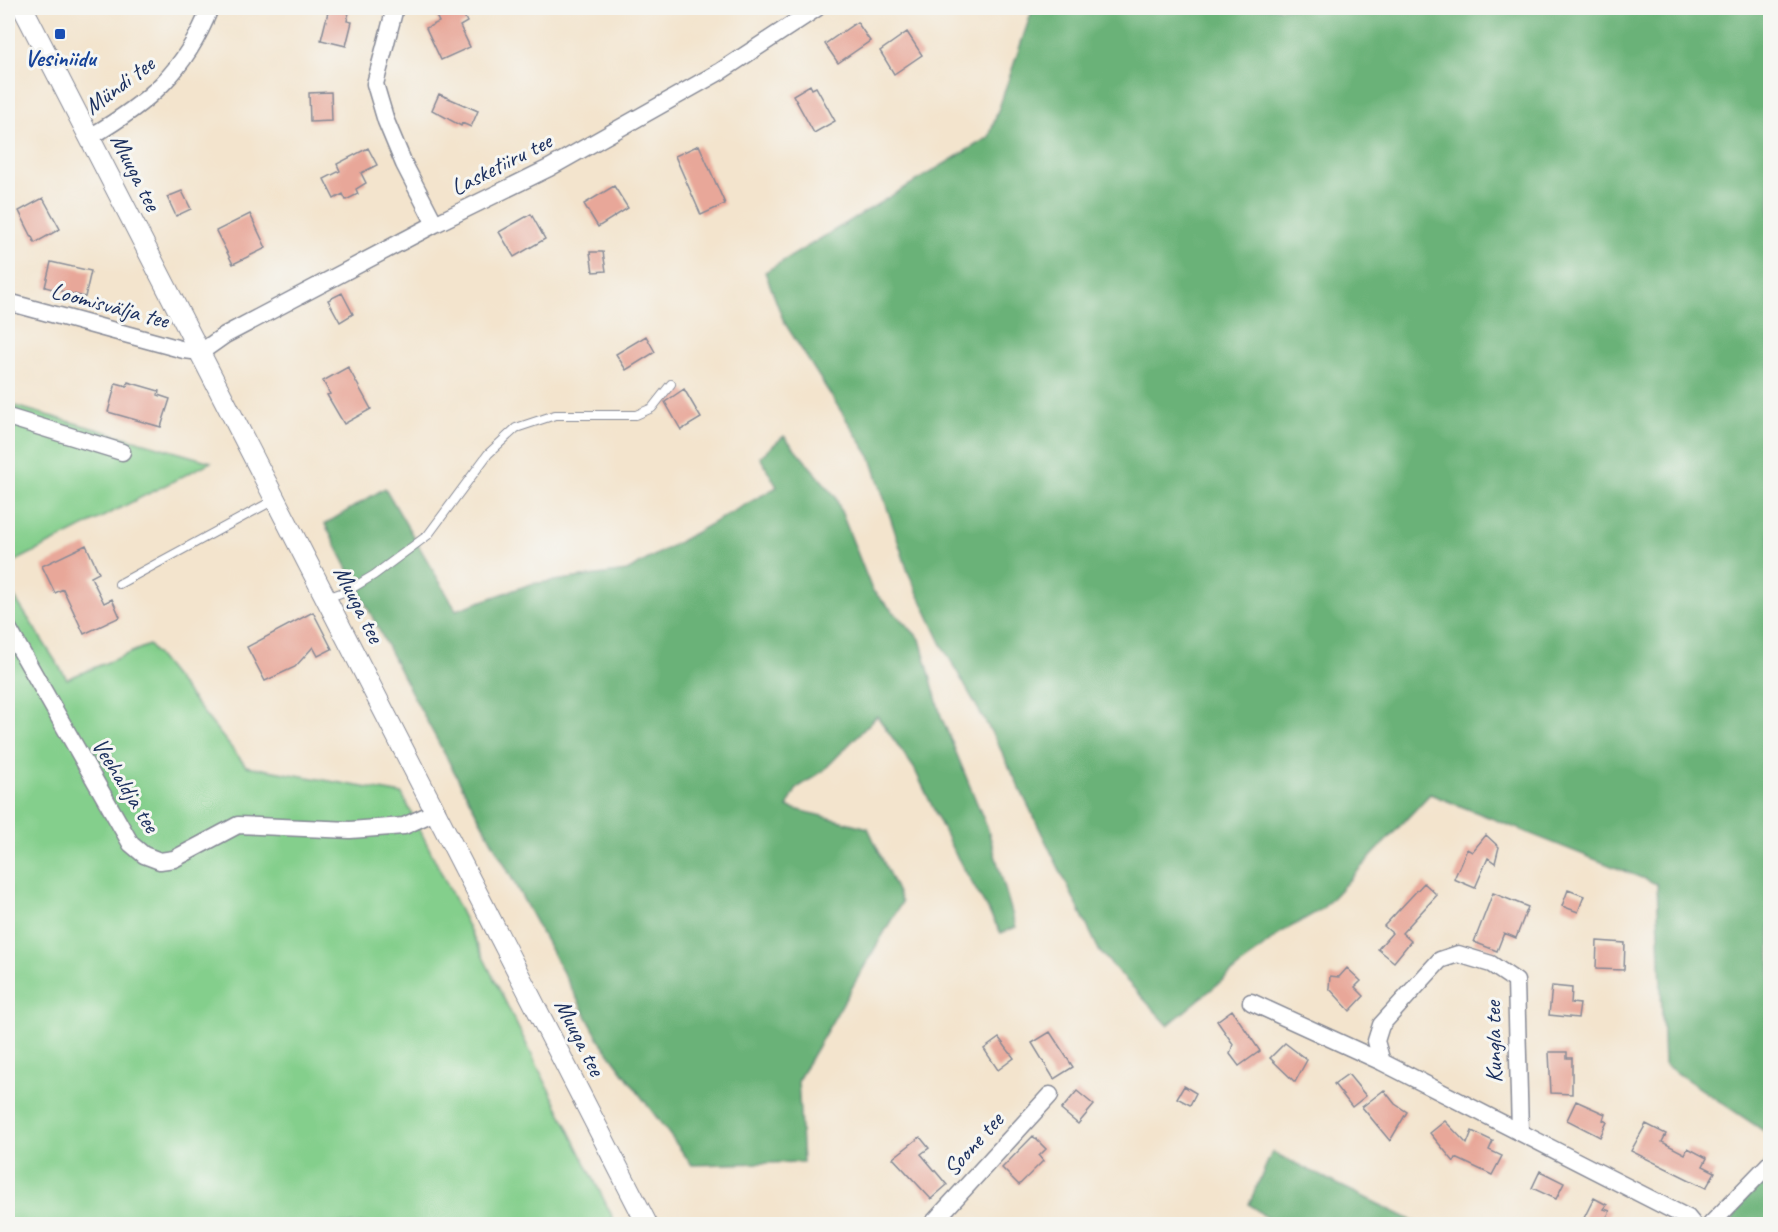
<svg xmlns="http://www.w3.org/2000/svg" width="1778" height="1232" font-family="Caveat,sans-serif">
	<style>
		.green { fill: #84cf8c; stroke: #507f75; stroke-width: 1.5 }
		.forest { fill: #6bb278; stroke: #43706b; stroke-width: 1.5 }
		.building { fill: #e8a799 }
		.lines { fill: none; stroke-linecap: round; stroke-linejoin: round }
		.service-casing { stroke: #878a96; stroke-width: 10 }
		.minor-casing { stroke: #878a96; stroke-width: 19 }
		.tertiary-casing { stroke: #878a96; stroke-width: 22 }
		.service { stroke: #fff; stroke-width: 8 }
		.minor { stroke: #fff; stroke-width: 16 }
		.tertiary { stroke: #fff; stroke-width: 20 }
		.transit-dot { fill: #1a4fb4; stroke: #f6f6f2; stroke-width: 2 }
		.labels { text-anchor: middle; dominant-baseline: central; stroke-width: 6; stroke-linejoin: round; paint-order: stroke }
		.transit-label { font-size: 24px; font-weight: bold; fill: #164399; stroke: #f6f6f2 }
		.street-label { font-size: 24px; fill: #1b2f5e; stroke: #f6f6f2 }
	</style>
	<rect width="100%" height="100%" fill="#f6f6f2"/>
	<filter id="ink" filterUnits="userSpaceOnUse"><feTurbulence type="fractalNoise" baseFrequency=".0167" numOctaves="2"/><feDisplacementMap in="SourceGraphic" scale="12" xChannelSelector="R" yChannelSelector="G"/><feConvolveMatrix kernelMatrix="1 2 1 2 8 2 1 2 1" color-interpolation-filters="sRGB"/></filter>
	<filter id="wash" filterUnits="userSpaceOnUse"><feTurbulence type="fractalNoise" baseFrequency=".008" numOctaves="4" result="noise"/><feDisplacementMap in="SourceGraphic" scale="24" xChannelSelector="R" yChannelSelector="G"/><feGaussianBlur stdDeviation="1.35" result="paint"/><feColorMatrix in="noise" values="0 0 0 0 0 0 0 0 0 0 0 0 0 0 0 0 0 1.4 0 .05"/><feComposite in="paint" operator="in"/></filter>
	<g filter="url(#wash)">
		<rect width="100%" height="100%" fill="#f3e4cd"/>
		<path class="green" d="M 8,404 L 211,462 L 8,565 Z
			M 8,587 L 67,679 L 149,645 L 246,766 L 402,794 L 616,1224 L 8,1224 Z"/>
		<path class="forest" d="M 1033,8 L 1770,8 L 1770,1135 L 1664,1064 L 1657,884 L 1430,794 L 1322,909 L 1280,933 L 1168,1025 L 1100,952 L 998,744 L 943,647 L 908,572 L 871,458 L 784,322 L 765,272 L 989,137 Z
			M 784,436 L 835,496 L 872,590 L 920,639 L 941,716 L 988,830 L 1016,927 L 1001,933 L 953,850 L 914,768 L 877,716 L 823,771 L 797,788 L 787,807 L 868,828 L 902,902 L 798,1080 L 803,1162 L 692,1165 L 600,1041 L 403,677 L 325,524 L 385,488 L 456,610 L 531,584 L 627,571 L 777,487 L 760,457 Z
			M 1272,1152 L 1419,1224 L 1275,1224 L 1249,1204 Z
			M 1770,1155 L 1770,1224 L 1729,1224 L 1731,1222 Z"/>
		<g id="blocks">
			<path class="building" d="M 329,8 L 350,8 L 347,21 L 352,22 L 346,46 L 321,40 Z
				M 432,8 L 460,8 L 467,22 L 460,26 L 470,47 L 441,60 L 426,28 L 439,22 Z
				M 857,22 L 870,41 L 838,63 L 825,44 Z
				M 907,32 L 922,55 L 894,74 L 880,51 Z
				M 810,85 L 812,89 L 816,87 L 835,121 L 814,133 L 793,95 Z
				M 331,92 L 332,121 L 310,122 L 309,93 Z
				M 439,94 L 478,111 L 471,127 L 462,123 L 461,126 L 432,110 Z
				M 699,145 L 725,204 L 701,215 L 675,156 Z
				M 368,148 L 377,165 L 361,173 L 366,183 L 356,189 L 358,194 L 346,200 L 343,194 L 334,199 L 324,179 L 340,171 L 337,164 Z
				M 614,186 L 628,208 L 598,227 L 584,204 Z
				M 182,191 L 191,209 L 176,216 L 167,197 Z
				M 43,198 L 60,229 L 35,243 L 19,211 Z
				M 250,214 L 266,248 L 233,264 L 216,231 Z
				M 531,214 L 545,239 L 514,257 L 499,232 Z
				M 590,252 L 603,252 L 606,271 L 593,272 Z
				M 51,262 L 91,271 L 85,297 L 45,287 Z
				M 342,293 L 353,314 L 340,322 L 328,300 Z
				M 646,336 L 655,352 L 626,370 L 616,354 Z
				M 348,367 L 371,409 L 344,424 L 327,395 L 330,394 L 323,381 Z
				M 128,382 L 159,391 L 158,395 L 170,399 L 161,427 L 108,412 L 116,383 L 127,386 Z
				M 684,389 L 701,418 L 681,430 L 665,402 Z
				M 86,545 L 99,573 L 91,577 L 104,603 L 112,599 L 120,617 L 84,634 L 63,589 L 55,593 L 42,566 Z
				M 313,612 L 332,649 L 318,656 L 313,647 L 295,667 L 265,681 L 247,647 Z
				M 1486,835 L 1499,847 L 1495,863 L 1488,858 L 1475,888 L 1454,879 L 1467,849 L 1472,852 Z
				M 1424,883 L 1437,895 L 1402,933 L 1411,941 L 1394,962 L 1378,949 L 1392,933 L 1384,926 Z
				M 1568,890 L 1584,896 L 1578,912 L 1562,906 Z
				M 1493,893 L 1528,907 L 1516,938 L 1504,933 L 1497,951 L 1474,942 Z
				M 1597,941 L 1625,943 L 1624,970 L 1596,969 Z
				M 1347,968 L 1361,981 L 1355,987 L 1364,996 L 1350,1011 L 1329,988 L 1330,976 L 1339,977 Z
				M 1552,986 L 1572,988 L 1571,1003 L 1580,1004 L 1578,1018 L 1549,1015 Z
				M 1232,1010 L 1260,1051 L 1239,1066 L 1230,1054 L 1233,1044 L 1217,1021 Z
				M 1050,1032 L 1073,1067 L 1054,1079 L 1032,1043 Z
				M 999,1038 L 1014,1058 L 998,1070 L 984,1049 Z
				M 1285,1043 L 1307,1060 L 1295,1082 L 1270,1058 Z
				M 1549,1052 L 1567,1052 L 1567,1058 L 1572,1058 L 1572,1094 L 1551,1093 Z
				M 1348,1074 L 1366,1096 L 1352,1107 L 1334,1084 Z
				M 1184,1086 L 1196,1093 L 1190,1105 L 1177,1098 Z
				M 1384,1090 L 1395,1104 L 1407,1112 L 1390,1141 L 1362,1107 Z
				M 1077,1091 L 1094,1105 L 1078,1124 L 1061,1110 Z
				M 1576,1101 L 1605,1114 L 1603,1120 L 1607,1122 L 1600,1137 L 1567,1120 Z
				M 1445,1121 L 1467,1144 L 1472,1131 L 1493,1141 L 1489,1150 L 1502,1156 L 1492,1175 L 1456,1158 L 1454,1162 L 1430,1133 Z
				M 1646,1124 L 1666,1134 L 1662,1142 L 1685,1154 L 1688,1148 L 1707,1158 L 1703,1166 L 1715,1172 L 1706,1188 L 1631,1151 Z
				M 1033,1136 L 1046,1149 L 1039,1156 L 1043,1161 L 1019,1185 L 1002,1168 Z
				M 920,1137 L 929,1148 L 921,1154 L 947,1185 L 931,1199 L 893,1158 Z
				M 1540,1171 L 1564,1183 L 1556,1199 L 1532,1188 Z
				M 1594,1198 L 1607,1205 L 1604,1209 L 1610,1211 L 1603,1224 L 1581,1224 Z"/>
		</g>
	</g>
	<g filter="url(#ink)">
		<use href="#blocks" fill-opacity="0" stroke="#878a96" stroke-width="1.5"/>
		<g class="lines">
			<g class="service-casing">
				<path id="service" d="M 119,584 L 276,499
					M 327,598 L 349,590 L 374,575 L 428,535 L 488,454 L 516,428 L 555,415 L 636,415 L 652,408 L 671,384"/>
			</g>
			<g class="minor-casing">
				<path id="minor" d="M 395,8 L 375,84 L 386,121 L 404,164 L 435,224
					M 90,137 C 148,103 185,72 210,8
					M 8,302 L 184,350 L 201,352 L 225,335 L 435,224 L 549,168 L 721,71 L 817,8
					M 8,417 L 122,452
					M 8,628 L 131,844 L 144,855 L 160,861 L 174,859 L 238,825 L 350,830 L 404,826 L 437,811
					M 1251,1002 L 1382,1062
					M 1520,1132 L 1516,981 L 1491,964 L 1458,954 L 1440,960 L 1381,1025 L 1376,1041 L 1382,1062 L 1688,1218 L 1693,1224
					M 932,1224 L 1050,1095
					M 1711,1224 L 1770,1163"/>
			</g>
			<g class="tertiary-casing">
				<path id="tertiary" d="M 23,8 L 647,1224"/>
			</g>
			<use href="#service" class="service"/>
			<use href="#minor" class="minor"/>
			<use href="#tertiary" class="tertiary"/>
		</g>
	</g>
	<rect class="transit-dot" x="54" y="28" width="12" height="12" rx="3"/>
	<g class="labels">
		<g class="transit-label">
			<text x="60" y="58">Vesiniidu</text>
		</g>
		<g class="street-label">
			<text transform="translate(119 85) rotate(-37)">Mündi tee</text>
			<text transform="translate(501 164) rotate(-27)">Lasketiiru tee</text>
			<text transform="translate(136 172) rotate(63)">Muuga tee</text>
			<text transform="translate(110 305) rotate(15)">Loomisvälja tee</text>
			<text transform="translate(359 604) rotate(63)">Muuga tee</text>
			<text transform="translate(126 785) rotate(58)">Veehaldja tee</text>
			<text transform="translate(580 1037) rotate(63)">Muuga tee</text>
			<text transform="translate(1493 1042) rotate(-91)">Kungla tee</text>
			<text transform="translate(973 1144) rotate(-48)">Soone tee</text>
		</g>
	</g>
	<rect width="1778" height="1232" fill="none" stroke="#f6f6f2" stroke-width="30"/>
</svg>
